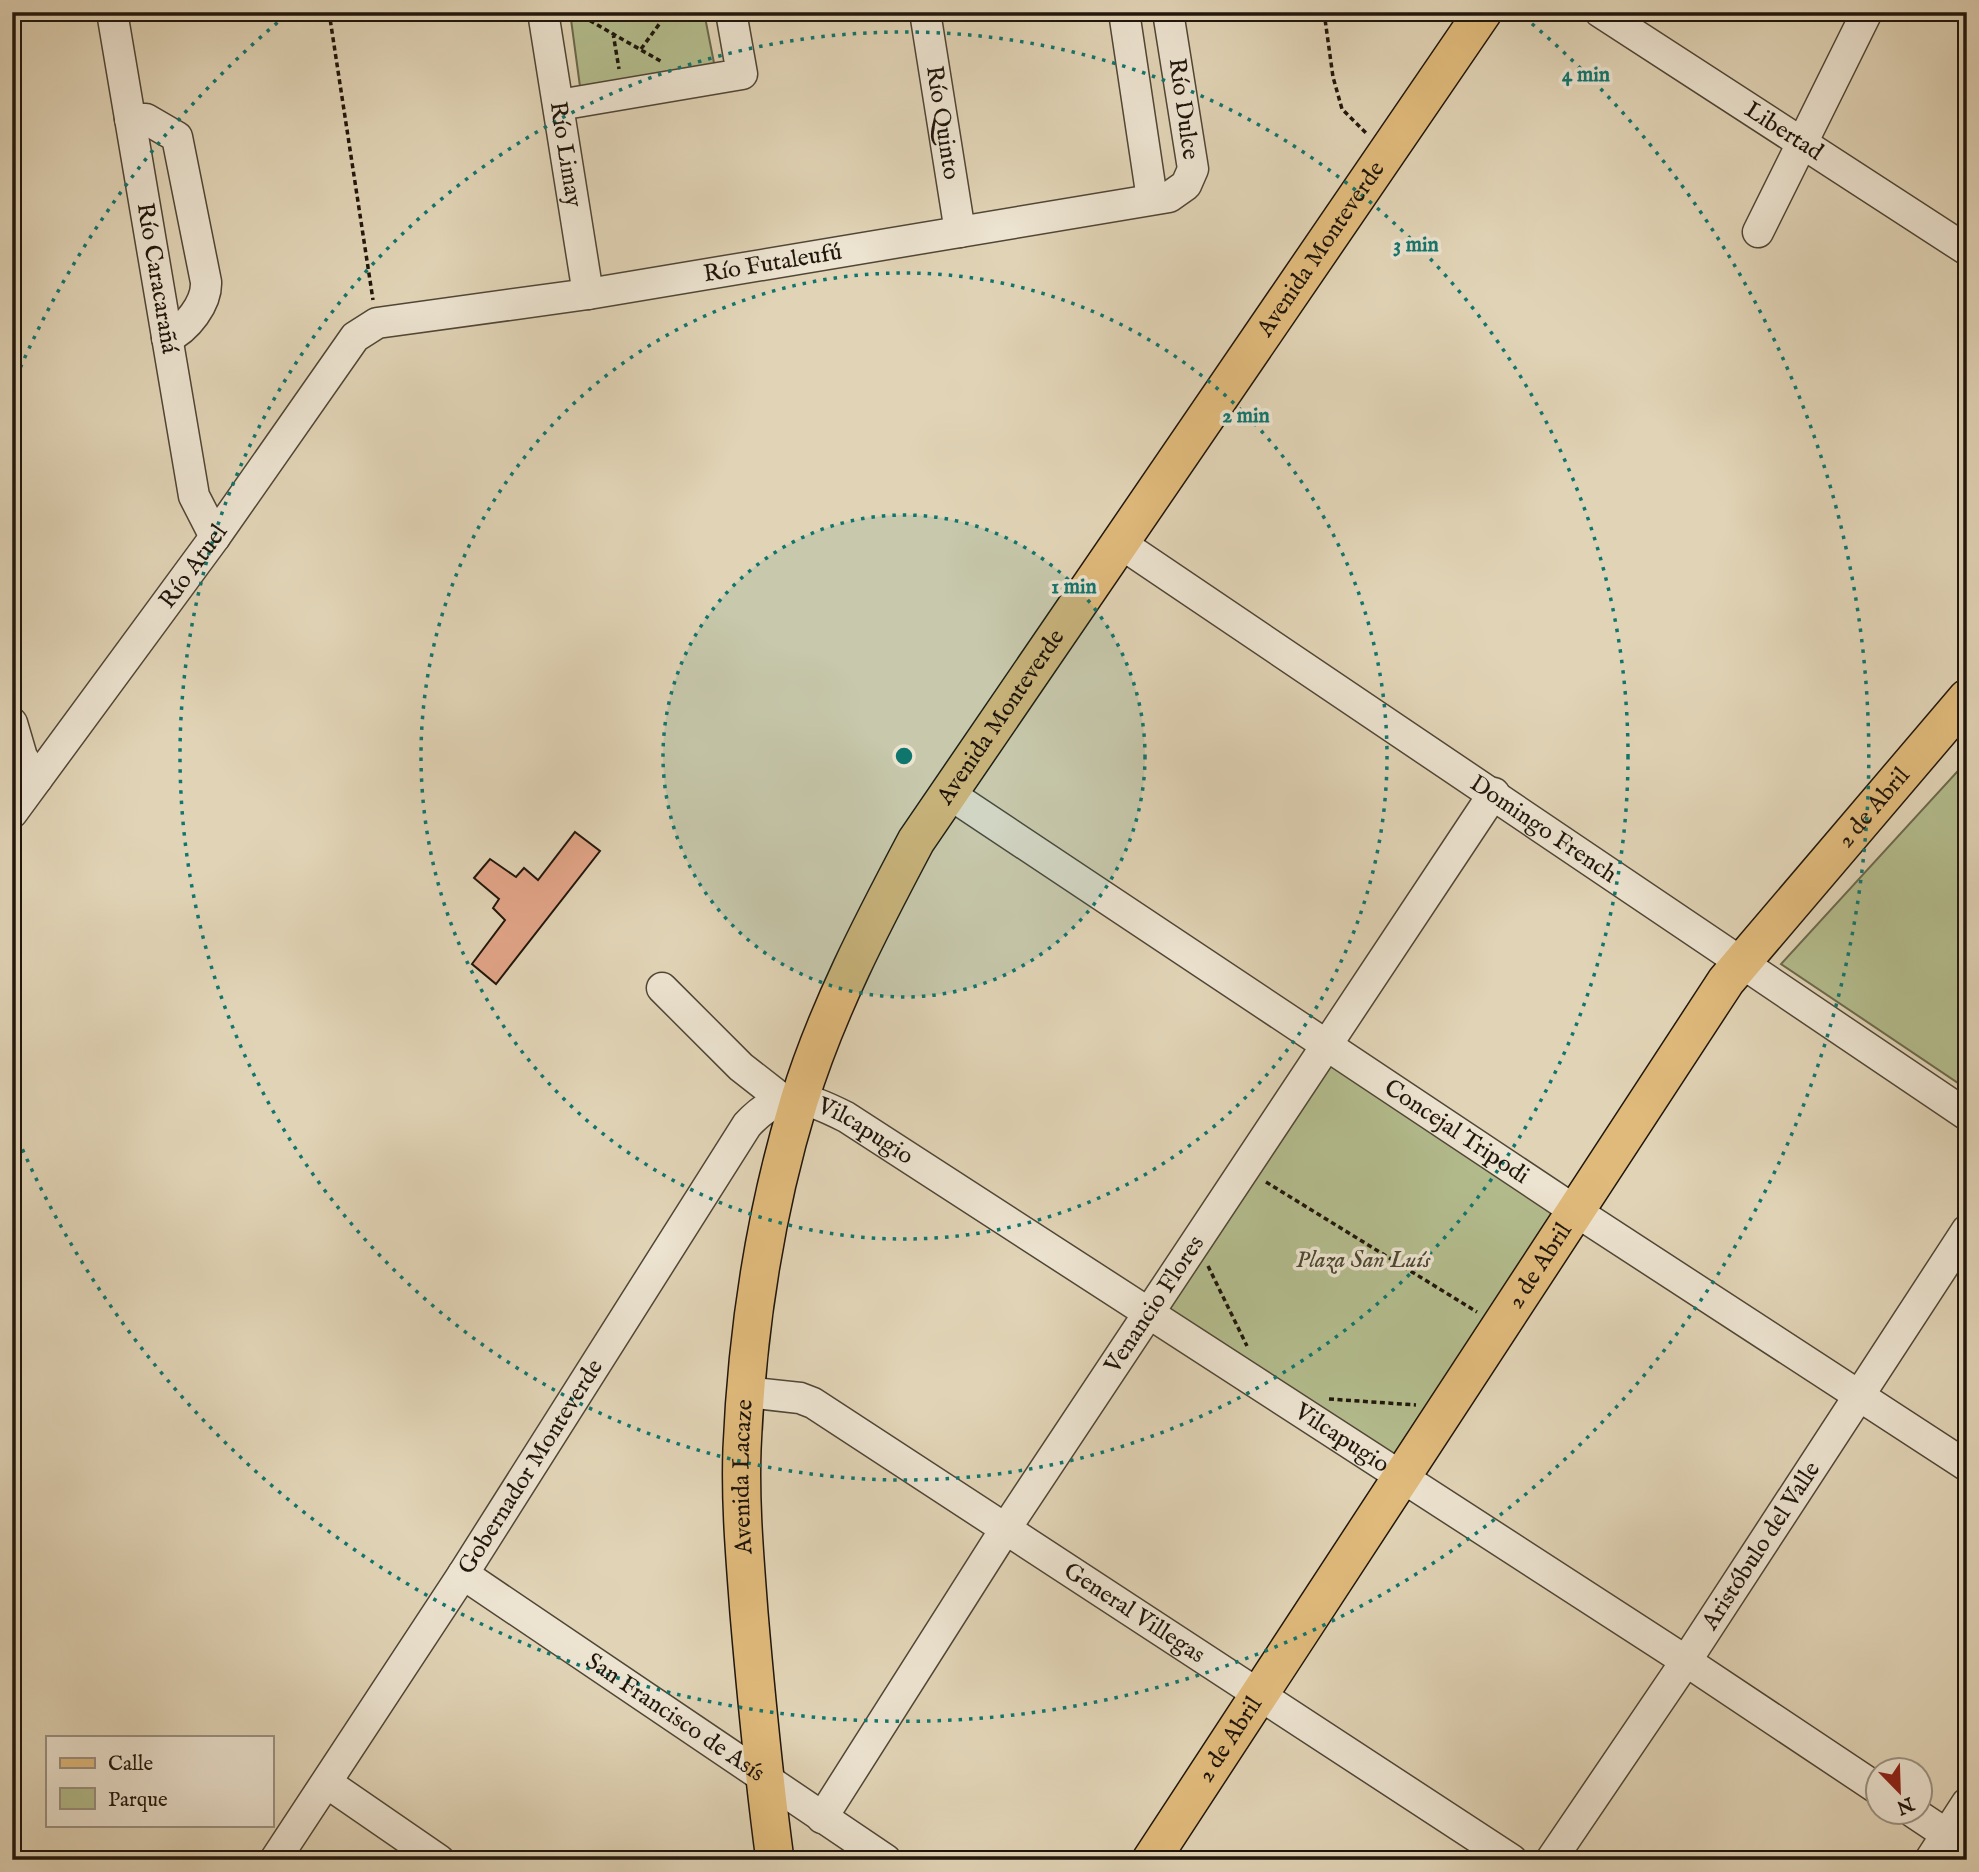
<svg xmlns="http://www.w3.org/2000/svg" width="1979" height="1872" font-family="'IM FELL English',serif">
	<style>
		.green { fill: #b3bc8d; stroke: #6a694c; stroke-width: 2 }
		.building { fill: #e2a588; stroke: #20160c; stroke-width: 2 }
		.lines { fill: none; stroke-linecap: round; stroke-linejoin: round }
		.minor-casing { stroke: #504636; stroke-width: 33 }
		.major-casing { stroke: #20160c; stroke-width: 40 }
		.path { stroke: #20160c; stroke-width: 3.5; stroke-dasharray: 5 3.5; stroke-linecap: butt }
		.minor { stroke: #ece3d0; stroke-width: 30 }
		.major { stroke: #e0ba7b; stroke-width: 37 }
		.ring { fill: none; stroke: #0f766e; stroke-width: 3.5; stroke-dasharray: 3.5 7 }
		.labels { text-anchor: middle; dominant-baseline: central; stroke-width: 7; stroke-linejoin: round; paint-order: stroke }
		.street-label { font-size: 24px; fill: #20160c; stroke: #ece3d0 }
		.park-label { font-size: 24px; font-style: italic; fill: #4c4833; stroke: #ece3d0 }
		.centre { fill: #0f766e; stroke: #ece3d0; stroke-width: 3.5 }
		.ring-label { font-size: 21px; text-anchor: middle; font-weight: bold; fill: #0f766e; stroke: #ece3d0; stroke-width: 7; stroke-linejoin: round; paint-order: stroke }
	</style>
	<rect width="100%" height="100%" fill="#e1d4b6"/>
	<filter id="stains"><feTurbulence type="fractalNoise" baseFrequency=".00286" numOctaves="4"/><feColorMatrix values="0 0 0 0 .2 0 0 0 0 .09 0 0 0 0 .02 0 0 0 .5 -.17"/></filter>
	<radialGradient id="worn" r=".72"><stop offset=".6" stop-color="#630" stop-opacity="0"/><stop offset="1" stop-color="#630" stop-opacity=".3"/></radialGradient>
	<path class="green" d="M 570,12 L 704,12 L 715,68 L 581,94 Z
		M 1967,761 L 1967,1089 L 1781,964 Z
		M 1327,1045 L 1577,1212 L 1399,1478 L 1148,1314 Z"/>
	<path class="building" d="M 575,832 L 600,851 L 496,984 L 472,964 L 505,920 L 493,908 L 499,899 L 474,878 L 490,859 L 516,877 L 524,868 L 538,880 Z"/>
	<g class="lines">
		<g class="minor-casing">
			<g id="minor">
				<path id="s1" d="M 112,12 L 194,496 L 215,537"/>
				<path id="s2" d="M 543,12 L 588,294"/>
				<path id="s3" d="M 925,12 L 960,232"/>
				<path d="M 1124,12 L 1152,199"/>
				<path id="s4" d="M 1600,12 L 1967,250"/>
				<path d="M 559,105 L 742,74 L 731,12"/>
				<path d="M 130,119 L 146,119 L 177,137 L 206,282 C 207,303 187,329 167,338"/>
				<path d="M 1758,232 L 1867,12"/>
				<path id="s5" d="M 1120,543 C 1403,732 1683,926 1967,1115"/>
				<path d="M 12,723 L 22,757 L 37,779"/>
				<path id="s6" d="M 948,793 L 1577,1212 L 1967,1466"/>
				<path id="s7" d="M 12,813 L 215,537 L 355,337 L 377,323 L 588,294 L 1169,197 L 1186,185 L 1193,169 L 1168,12"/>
				<path d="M 662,988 L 741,1067 L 782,1099"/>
				<path id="s8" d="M 746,1392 L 800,1398 L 813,1403 L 1512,1860"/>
				<path id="s9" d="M 463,1574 L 886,1860"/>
				<path d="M 327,1783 L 439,1860"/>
				<path d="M 1913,1812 L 1967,1848"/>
				<path id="s10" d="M 822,1818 L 1006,1528 L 1494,793"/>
				<path id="s11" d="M 275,1860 L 463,1574 L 747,1125 C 781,1088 804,1096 846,1117 L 1686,1661 L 1878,1789"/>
				<path id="s12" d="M 1551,1860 L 1686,1661 L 1967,1230"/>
				<path d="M 1930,1860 L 1967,1803"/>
			</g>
		</g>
		<g class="major-casing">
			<g id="major">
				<path id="s13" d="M 775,1860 C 764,1778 756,1695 749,1613 C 745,1559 740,1504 742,1449 C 747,1332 765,1213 799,1101 C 827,1010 872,924 916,841 L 1483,12"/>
				<path id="s14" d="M 1151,1860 L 1726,981 L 1967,698"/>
			</g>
		</g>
		<path class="path" d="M 329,12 L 373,300
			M 575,12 L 662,62
			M 1324,12 L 1333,77 L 1342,109 L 1367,134
			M 613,33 L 619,69
			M 641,49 L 660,23
			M 1266,1182 L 1477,1312
			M 1208,1266 L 1247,1346
			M 1329,1399 L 1416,1405"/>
		<use href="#minor" class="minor"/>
		<use href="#major" class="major"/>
	</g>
	<circle cx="904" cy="756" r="241" fill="#0f766e" fill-opacity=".12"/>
	<g class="ring">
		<circle cx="904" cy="756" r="241"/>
		<circle cx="904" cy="756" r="483"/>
		<circle cx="904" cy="756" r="724"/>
		<path d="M12 387A965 965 0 0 1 284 17M1524 17A965 965 0 1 1 12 1125"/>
	</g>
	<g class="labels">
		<g class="street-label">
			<text transform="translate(1183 109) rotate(82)">Río Dulce</text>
			<text stroke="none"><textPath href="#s3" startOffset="112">Río Quinto</textPath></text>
			<text stroke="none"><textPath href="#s4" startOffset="219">Libertad</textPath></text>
			<text stroke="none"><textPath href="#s2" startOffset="144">Río Limay</textPath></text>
			<text stroke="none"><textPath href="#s13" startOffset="1769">Avenida Monteverde</textPath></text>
			<text stroke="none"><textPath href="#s7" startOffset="1013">Río Futaleufú</textPath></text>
			<text stroke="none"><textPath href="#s1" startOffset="270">Río Caracarañá</textPath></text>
			<text stroke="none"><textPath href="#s7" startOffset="306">Río Atuel</textPath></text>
			<text stroke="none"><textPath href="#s13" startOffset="1202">Avenida Monteverde</textPath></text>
			<text stroke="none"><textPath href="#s14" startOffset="1278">2 de Abril</textPath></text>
			<text stroke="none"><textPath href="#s5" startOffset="511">Domingo French</textPath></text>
			<text stroke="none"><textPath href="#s6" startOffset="611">Concejal Tripodi</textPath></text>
			<text stroke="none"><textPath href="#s11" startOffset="1008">Vilcapugio</textPath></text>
			<text stroke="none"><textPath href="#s14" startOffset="710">2 de Abril</textPath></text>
			<text stroke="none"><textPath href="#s10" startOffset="612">Venancio Flores</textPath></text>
			<text stroke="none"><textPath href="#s11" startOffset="1575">Vilcapugio</textPath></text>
			<text stroke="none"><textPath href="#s11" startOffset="469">Gobernador Monteverde</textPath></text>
			<text stroke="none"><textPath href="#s13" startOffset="385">Avenida Lacaze</textPath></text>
			<text stroke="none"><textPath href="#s12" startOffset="378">Aristóbulo del Valle</textPath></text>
			<text stroke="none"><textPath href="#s8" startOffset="452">General Villegas</textPath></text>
			<text stroke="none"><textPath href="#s9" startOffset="256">San Francisco de Asís</textPath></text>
			<text stroke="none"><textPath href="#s14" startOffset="144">2 de Abril</textPath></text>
		</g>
		<g class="park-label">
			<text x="1363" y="1260">Plaza San Luís</text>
		</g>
	</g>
	<circle cx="904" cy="756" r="10" class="centre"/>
	<g class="ring-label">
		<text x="1586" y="81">4 min</text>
		<text x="1416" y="251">3 min</text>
		<text x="1246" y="422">2 min</text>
		<text x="1074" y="593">1 min</text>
	</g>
	<rect width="1979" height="1872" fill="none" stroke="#e1d4b6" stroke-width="42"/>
	<rect x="14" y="14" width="1951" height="1844" fill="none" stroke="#20160c" stroke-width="3.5"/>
	<rect x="21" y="21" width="1937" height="1830" fill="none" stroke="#20160c" stroke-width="2"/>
	<rect x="46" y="1736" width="228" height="91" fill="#ece3d0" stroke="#9a9182" stroke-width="2"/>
	<rect x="60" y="1758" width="35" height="10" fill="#e0ba7b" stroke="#9a9182" stroke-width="2"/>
	<text x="108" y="1770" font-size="21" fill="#20160c">Calle</text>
	<rect x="60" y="1788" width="35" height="21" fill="#b3bc8d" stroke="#9a9182" stroke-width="2"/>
	<text x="108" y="1806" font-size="21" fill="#20160c">Parque</text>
	<g transform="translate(1899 1791) rotate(157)"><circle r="33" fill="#ece3d0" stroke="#9a9182" stroke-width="2"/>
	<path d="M0-5L12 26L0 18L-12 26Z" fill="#8f2418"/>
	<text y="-10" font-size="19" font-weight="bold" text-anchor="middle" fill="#20160c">N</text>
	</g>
	<rect width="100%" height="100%" filter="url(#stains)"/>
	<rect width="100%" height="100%" fill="url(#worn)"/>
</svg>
